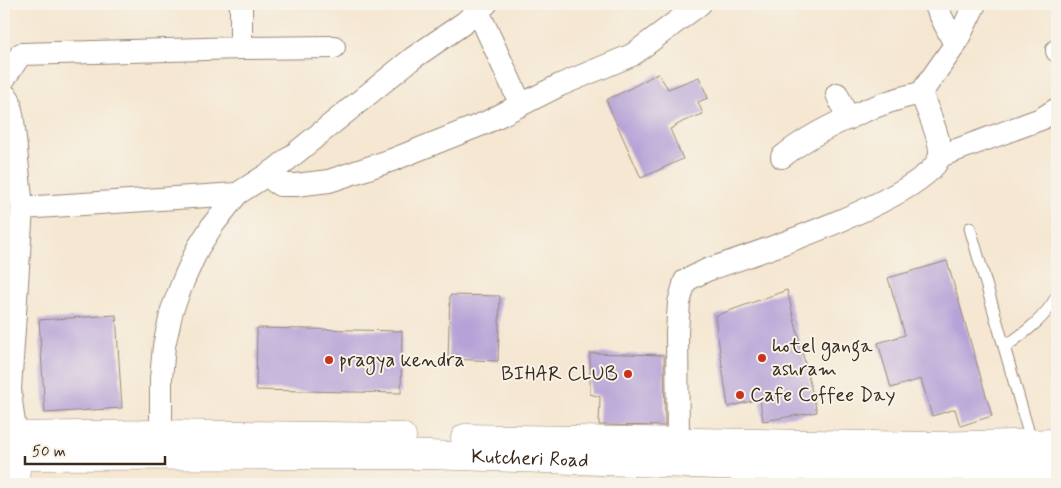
<svg xmlns="http://www.w3.org/2000/svg" width="1061" height="488" font-family="Mynerve,sans-serif">
	<style>
		.building { fill: #b6a2d7 }
		.lines { fill: none; stroke-linecap: round; stroke-linejoin: round }
		.service-casing { stroke: #988878; stroke-width: 13 }
		.minor-casing { stroke: #988878; stroke-width: 24 }
		.secondary-casing { stroke: #988878; stroke-width: 29 }
		.service { stroke: #fff; stroke-width: 11 }
		.minor { stroke: #fff; stroke-width: 22 }
		.secondary { stroke: #fff; stroke-width: 28 }
		.poi-dot { fill: #c8321e; stroke: #f7f3e8; stroke-width: 2 }
		.labels { text-anchor: middle; dominant-baseline: central; stroke-width: 4; stroke-linejoin: round; paint-order: stroke }
		.poi-label { font-size: 20px; fill: #3b2a1e; stroke: #f7f3e8; text-anchor: start }
		.street-label { font-size: 20px; fill: #3b2a1e; stroke: #f7f3e8 }
	</style>
	<rect width="100%" height="100%" fill="#f7f3e8"/>
	<filter id="ink" filterUnits="userSpaceOnUse"><feTurbulence type="fractalNoise" baseFrequency=".02" numOctaves="2"/><feDisplacementMap in="SourceGraphic" scale="10" xChannelSelector="R" yChannelSelector="G"/><feConvolveMatrix kernelMatrix="1 2 1 2 8 2 1 2 1" color-interpolation-filters="sRGB"/></filter>
	<filter id="wash" filterUnits="userSpaceOnUse"><feTurbulence type="fractalNoise" baseFrequency=".0096" numOctaves="4" result="noise"/><feDisplacementMap in="SourceGraphic" scale="20" xChannelSelector="R" yChannelSelector="G"/><feGaussianBlur stdDeviation="1.12" result="paint"/><feColorMatrix in="noise" values="0 0 0 0 0 0 0 0 0 0 0 0 0 0 0 0 0 1.4 0 .05"/><feComposite in="paint" operator="in"/></filter>
	<g filter="url(#wash)">
		<rect width="100%" height="100%" fill="#f5e7d1"/>
		<g id="blocks">
			<path class="building" d="M 658,73 L 668,89 L 699,77 L 708,98 L 698,102 L 703,114 L 684,121 L 670,129 L 683,159 L 641,178 L 606,100 L 631,88 Z
				M 947,261 L 992,416 L 960,426 L 955,409 L 932,416 L 921,379 L 891,388 L 878,343 L 905,335 L 888,278 Z
				M 787,290 L 817,412 L 763,421 L 760,399 L 728,407 L 715,316 Z
				M 450,295 L 500,296 L 498,361 L 448,359 Z
				M 116,315 L 122,408 L 45,413 L 39,320 Z
				M 257,328 L 402,331 L 401,393 L 256,390 Z
				M 590,353 L 664,355 L 665,426 L 599,425 L 600,397 L 590,394 Z"/>
		</g>
	</g>
	<g filter="url(#ink)">
		<use href="#blocks" fill-opacity="0" stroke="#988878" stroke-width="1"/>
		<g class="lines">
			<g class="service-casing">
				<path id="service" d="M 970,228 L 1032,444
					M 1004,347 C 1025,333 1045,318 1057,296"/>
			</g>
			<g class="minor-casing">
				<path id="minor" d="M 241,4 L 241,48
					M 935,4 L 955,45
					M 478,11 L 521,105
					M 1057,50 L 1057,51
					M 4,79 L 21,54 L 241,48 L 334,47
					M 4,94 L 9,99 L 13,120 L 22,208 L 10,389 L 12,409 L 16,436
					M 837,94 L 848,119
					M 940,156 L 1041,119 L 1057,109
					M 782,157 C 816,129 878,102 921,93
					M 276,169 L 275,182 L 280,185 L 296,185 L 329,181 L 392,160 L 485,123 L 560,85 L 632,55 L 700,4
					M 22,208 L 237,194
					M 161,434 L 161,379 L 164,346 L 172,310 L 184,279 L 198,248 L 212,226 L 237,194 L 276,169 L 413,58 L 464,23 L 486,4
					M 678,442 L 677,332 L 679,303 L 685,281 L 707,270 C 749,256 926,197 939,158 C 944,145 926,107 921,93 L 955,45 L 975,4
					M 743,449 L 744,484"/>
			</g>
			<g class="secondary-casing">
				<g id="secondary">
					<path d="M 4,436 L 161,434 L 402,437"/>
					<path d="M 465,438 L 927,446 L 1057,443"/>
					<path id="s1" d="M 4,456 L 428,455 L 745,466 L 842,467 L 1057,466"/>
					<path d="M 14,484 L 18,456 L 16,438"/>
				</g>
			</g>
			<use href="#service" class="service"/>
			<use href="#minor" class="minor"/>
			<use href="#secondary" class="secondary"/>
		</g>
	</g>
	<g class="poi-dot">
		<circle cx="762" cy="358" r="5"/>
		<circle cx="329" cy="360" r="5"/>
		<circle cx="628" cy="374" r="5"/>
		<circle cx="740" cy="395" r="5"/>
	</g>
	<g class="labels">
		<g class="poi-label">
			<text x="772" y="346">hotel ganga<tspan x="772" dy="23">ashram</tspan></text>
			<text x="339" y="360">pragya kendra</text>
			<text x="618" y="374" text-anchor="end">BIHAR CLUB</text>
			<text x="750" y="395">Cafe Coffee Day</text>
		</g>
		<g class="street-label">
			<text stroke="none"><textPath href="#s1" startOffset="526">Kutcheri Road</textPath></text>
		</g>
	</g>
	<rect width="1061" height="488" fill="none" stroke="#f7f3e8" stroke-width="20"/>
	<path d="M25 456v8h140v-8" fill="none" stroke="#3b2a1e" stroke-width="2.5"/>
	<text x="32" y="456" font-size="15" fill="#3b2a1e" stroke="#f7f3e8" stroke-width="4" paint-order="stroke">50 m</text>
</svg>
